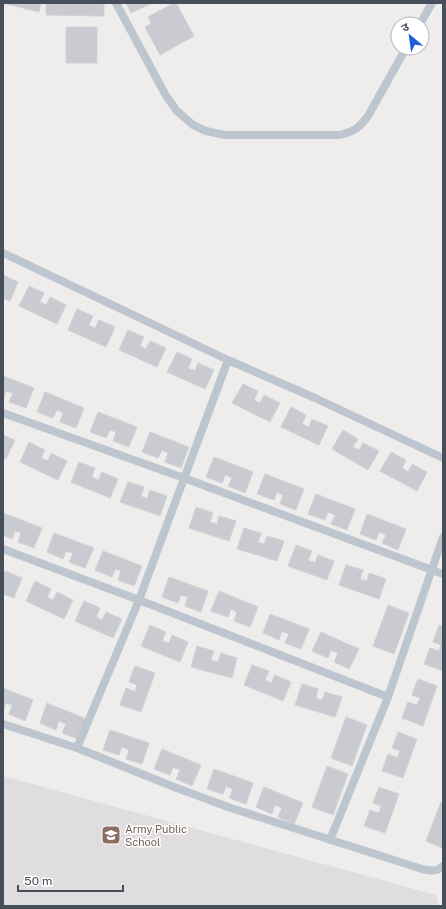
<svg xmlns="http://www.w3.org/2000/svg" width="446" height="909" font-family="'Public Sans','Noto Sans Devanagari',sans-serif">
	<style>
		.education { fill: #e0ddde }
		.building { fill: #c9cbd1; stroke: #d0d2d8 }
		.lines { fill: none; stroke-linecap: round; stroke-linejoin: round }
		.service { stroke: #bdc5ce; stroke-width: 8 }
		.labels { text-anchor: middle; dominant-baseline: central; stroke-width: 3; stroke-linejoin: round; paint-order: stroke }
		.education-label { font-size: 11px; fill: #785e54; stroke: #fff; text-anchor: start }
	</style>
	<rect width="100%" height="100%" fill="#efecec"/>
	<path class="education" d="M 3,776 L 436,895 L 439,906 L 3,906 Z"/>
	<path class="building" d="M 3,3 L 41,3 L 39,12 Z
		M 46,3 L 104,3 L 104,16 L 46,15 Z
		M 126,3 L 152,3 L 131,13 Z
		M 174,3 L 176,3 L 194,36 L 160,55 L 145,27 L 151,24 L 148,17 Z
		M 66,27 L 97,27 L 97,63 L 66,63 Z
		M 3,275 L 18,282 L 10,301 L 3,298 Z
		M 29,286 L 44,293 L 40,302 L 46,305 L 50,297 L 66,305 L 57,324 L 19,306 Z
		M 77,309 L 93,316 L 89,325 L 95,328 L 99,320 L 115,327 L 106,347 L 68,330 Z
		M 128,330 L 144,337 L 140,346 L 146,349 L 150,341 L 166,348 L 157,367 L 119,350 Z
		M 177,352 L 192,359 L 188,368 L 195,371 L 198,363 L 214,370 L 205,389 L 167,372 Z
		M 3,376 L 34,388 L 26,408 L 9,402 L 13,393 L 6,391 L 3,399 Z
		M 243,384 L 258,391 L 254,400 L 260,403 L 264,395 L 280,403 L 270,422 L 232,403 Z
		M 45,392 L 84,408 L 76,428 L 60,422 L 63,413 L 57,410 L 53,418 L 37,412 Z
		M 291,407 L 306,415 L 302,424 L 309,427 L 312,419 L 328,426 L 319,445 L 281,427 Z
		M 98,412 L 137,427 L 129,447 L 113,441 L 116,432 L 110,430 L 106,438 L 90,432 Z
		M 343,430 L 358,439 L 353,447 L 359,450 L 363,443 L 379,451 L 368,470 L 332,449 Z
		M 150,432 L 189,447 L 181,468 L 165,462 L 168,453 L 162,450 L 158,458 L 142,452 Z
		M 3,435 L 15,440 L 6,459 L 3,458 Z
		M 29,442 L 45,450 L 41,458 L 48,461 L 51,453 L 67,461 L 58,480 L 20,462 Z
		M 391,452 L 406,460 L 402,468 L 408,472 L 412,464 L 427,472 L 417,491 L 380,471 Z
		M 214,457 L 253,472 L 245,493 L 228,486 L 232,478 L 225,475 L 222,483 L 206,477 Z
		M 79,462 L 95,468 L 92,477 L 98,480 L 102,472 L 118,479 L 110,498 L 71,482 Z
		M 265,474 L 304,489 L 296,510 L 280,504 L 283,495 L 277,492 L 274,500 L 257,494 Z
		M 128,482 L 144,487 L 141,496 L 147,499 L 150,490 L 167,496 L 160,516 L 120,502 Z
		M 316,494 L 355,509 L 347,530 L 331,524 L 335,515 L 328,512 L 325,520 L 308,514 Z
		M 196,507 L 213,513 L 210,522 L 217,524 L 219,516 L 236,521 L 229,541 L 189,528 Z
		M 3,513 L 42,528 L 34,548 L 18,542 L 21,533 L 15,531 L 12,539 L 3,535 Z
		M 367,514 L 406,529 L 398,550 L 382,543 L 386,535 L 379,532 L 376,540 L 360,534 Z
		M 244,528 L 261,533 L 258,542 L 264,544 L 267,536 L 284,541 L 277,561 L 237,549 Z
		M 54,533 L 94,548 L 85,568 L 69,562 L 73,553 L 66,551 L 63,559 L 47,552 Z
		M 296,545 L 312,551 L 308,560 L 315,563 L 318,555 L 334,561 L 327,580 L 288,566 Z
		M 103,551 L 142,566 L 134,586 L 118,580 L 121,571 L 115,569 L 112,577 L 95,570 Z
		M 346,565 L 363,570 L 360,579 L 367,581 L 369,573 L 386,579 L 379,599 L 339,585 Z
		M 5,571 L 22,578 L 14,598 L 3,594 L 3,577 Z
		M 169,577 L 208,591 L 201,612 L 185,606 L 188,597 L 181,595 L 178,603 L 162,597 Z
		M 35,581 L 51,589 L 47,597 L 53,600 L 57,592 L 73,600 L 64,619 L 26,601 Z
		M 219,591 L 258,607 L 250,627 L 234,621 L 237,612 L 231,609 L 228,617 L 211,611 Z
		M 84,601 L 100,608 L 96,617 L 102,620 L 106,612 L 122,619 L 113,638 L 75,621 Z
		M 388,605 L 409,613 L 394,654 L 373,646 Z
		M 270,614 L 309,629 L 301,649 L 285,643 L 289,634 L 282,631 L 279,640 L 263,633 Z
		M 150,625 L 166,632 L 162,641 L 169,643 L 172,635 L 188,642 L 180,662 L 141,646 Z
		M 439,625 L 443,626 L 443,671 L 424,664 L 430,648 L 439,651 L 441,645 L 433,642 Z
		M 321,632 L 359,649 L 349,669 L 334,662 L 338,653 L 331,650 L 328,658 L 312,651 Z
		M 197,646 L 214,651 L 211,660 L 218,662 L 221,653 L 237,658 L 232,678 L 191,667 Z
		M 252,665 L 269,671 L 265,680 L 271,683 L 275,675 L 291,682 L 283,701 L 244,685 Z
		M 135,666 L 155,673 L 141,712 L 120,705 L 126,688 L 135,692 L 137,685 L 129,682 Z
		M 418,679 L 437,686 L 423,726 L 402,718 L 408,702 L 417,705 L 420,698 L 412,695 Z
		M 302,684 L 318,689 L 316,698 L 322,700 L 325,692 L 342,697 L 335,717 L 295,705 Z
		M 3,688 L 33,700 L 25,721 L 9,714 L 12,705 L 6,703 L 3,710 Z
		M 47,703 L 86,719 L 78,739 L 62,733 L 66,724 L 59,721 L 56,730 L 40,723 Z
		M 346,717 L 367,725 L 352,766 L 331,758 Z
		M 110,730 L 149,743 L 142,764 L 126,759 L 129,750 L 122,747 L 119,755 L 103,750 Z
		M 398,732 L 417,739 L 403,778 L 382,771 L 388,754 L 397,758 L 400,751 L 392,748 Z
		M 162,749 L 201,765 L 192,786 L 176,779 L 180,770 L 173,767 L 170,775 L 154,769 Z
		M 327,766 L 348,774 L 333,815 L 312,807 Z
		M 214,769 L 253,783 L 246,804 L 229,798 L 233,789 L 226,786 L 223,794 L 207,789 Z
		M 264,787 L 303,803 L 294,824 L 278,817 L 282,808 L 275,805 L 272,814 L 256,807 Z
		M 379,787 L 399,794 L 385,833 L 364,826 L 370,810 L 379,813 L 381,806 L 373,803 Z
		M 441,802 L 443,803 L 443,848 L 426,841 Z"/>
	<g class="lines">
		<path class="service" d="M 116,3 L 165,94 L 176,110 L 193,125 L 206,131 L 225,135 L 340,135 C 355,131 359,128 368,116 L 406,48
			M 420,24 L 432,3
			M 3,253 L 228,360 L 315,398 L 443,458
			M 3,413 L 184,478 L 443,574
			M 3,549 L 139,600 L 388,697
			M 3,724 L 77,748 L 174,787 L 231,808 L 422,869 C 431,871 437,872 443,866
			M 77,748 L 139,600 L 228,360
			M 330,840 L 388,697 L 443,537"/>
	</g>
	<defs>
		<g id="school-square" transform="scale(1)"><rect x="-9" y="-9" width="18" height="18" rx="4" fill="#8d6e63" stroke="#fff"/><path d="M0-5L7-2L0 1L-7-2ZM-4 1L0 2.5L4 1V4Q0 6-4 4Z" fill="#fff"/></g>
	</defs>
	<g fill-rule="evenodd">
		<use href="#school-square" x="111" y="835"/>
	</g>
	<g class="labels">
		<g class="education-label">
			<text x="125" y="829">Army Public<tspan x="125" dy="13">School</tspan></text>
		</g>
	</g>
	<rect width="446" height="909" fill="none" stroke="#454e59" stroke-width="8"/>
	<g transform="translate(410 36) rotate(331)"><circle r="19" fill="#ffffff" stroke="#b5b8bd"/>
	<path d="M0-3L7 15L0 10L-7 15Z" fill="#1c61d9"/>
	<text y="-6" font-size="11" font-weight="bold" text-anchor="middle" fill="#454e59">उ</text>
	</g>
	<path d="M18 885v6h105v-6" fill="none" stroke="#454e59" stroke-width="2"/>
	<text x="24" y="885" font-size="12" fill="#454e59" stroke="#ffffff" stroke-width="3" paint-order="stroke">50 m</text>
</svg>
